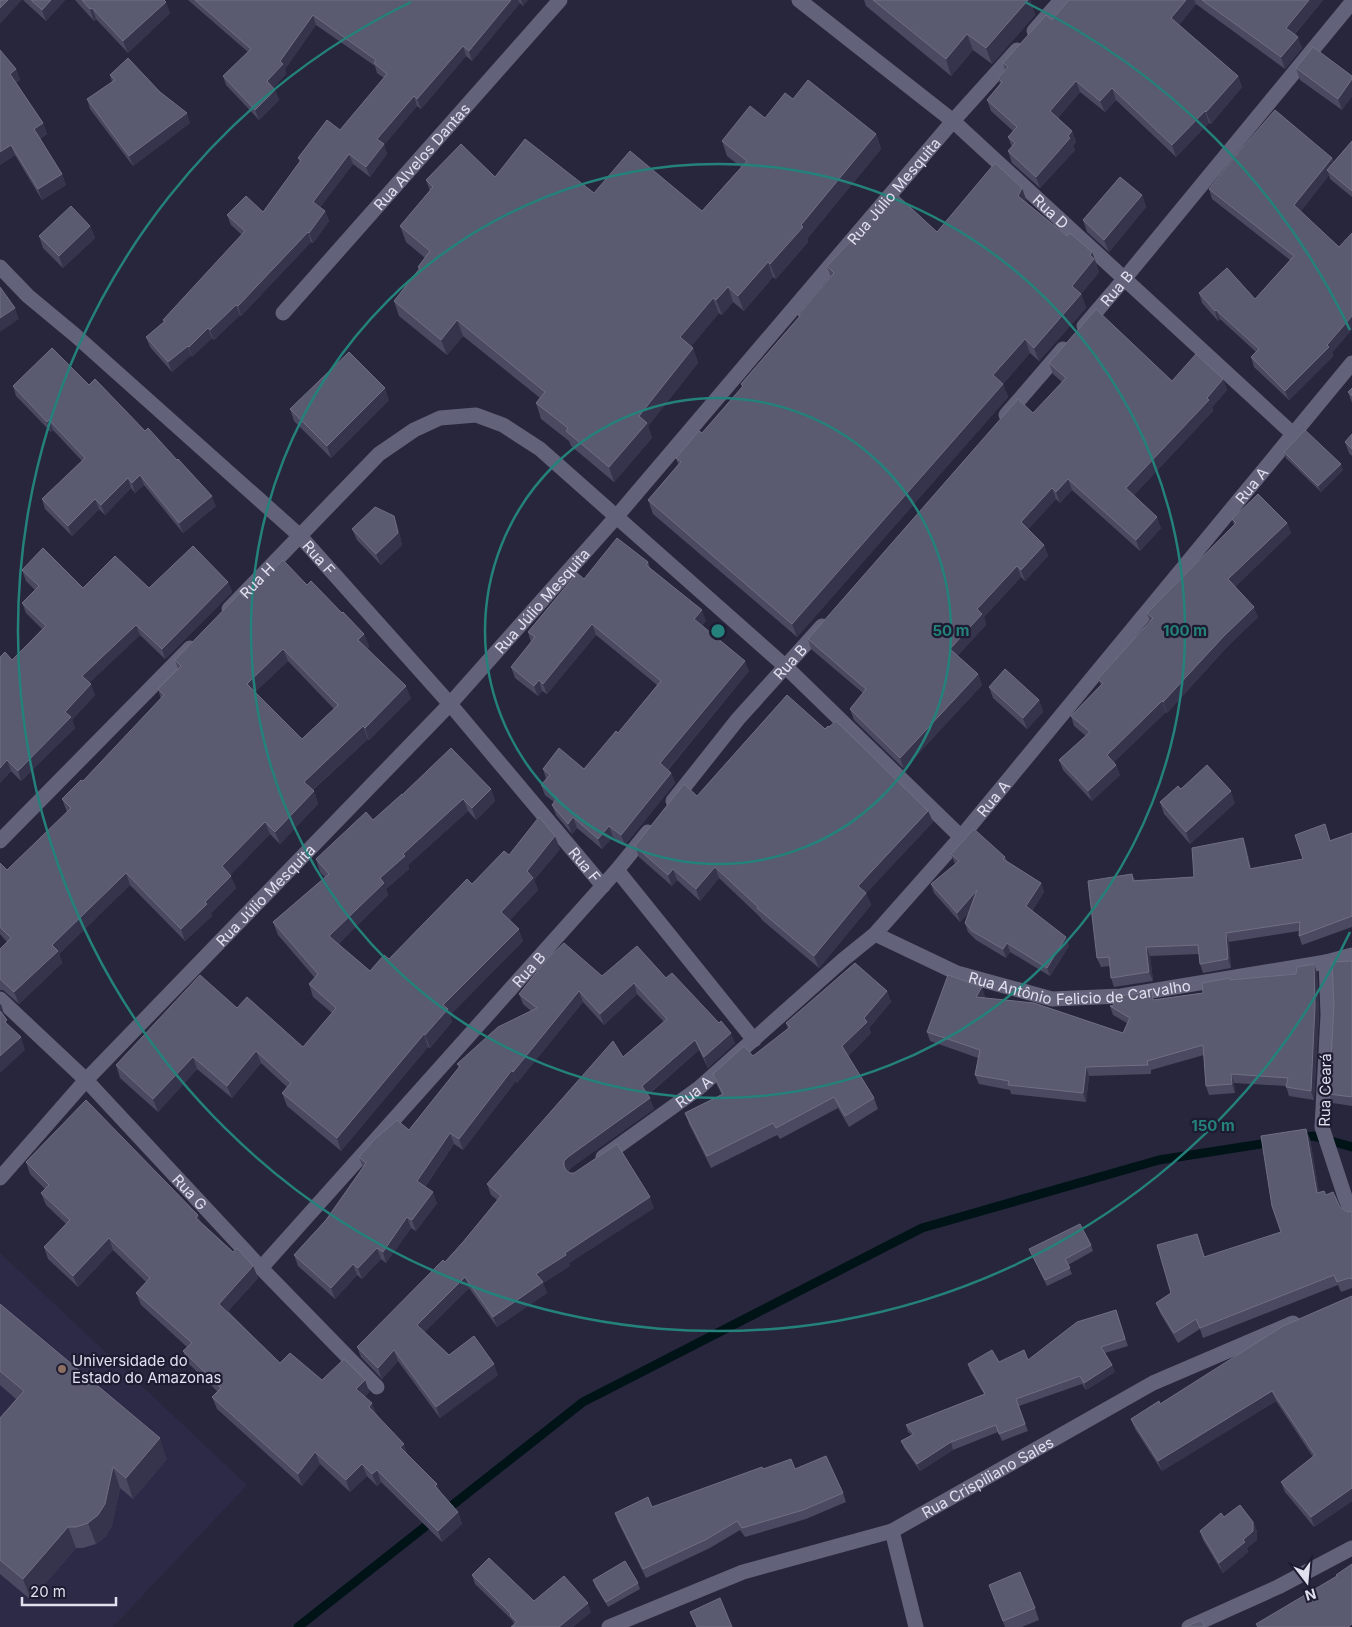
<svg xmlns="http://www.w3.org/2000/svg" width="1352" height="1627" font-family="Inter,sans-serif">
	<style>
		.built { fill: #2d2a47 }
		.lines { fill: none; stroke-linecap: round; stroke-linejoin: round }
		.stream { stroke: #001317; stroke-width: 9 }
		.minor { stroke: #63627b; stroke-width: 15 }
		.wall { fill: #4a4961; fill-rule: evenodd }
		.shaded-wall { fill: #35344c }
		.building { fill: #5a5a70; stroke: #6f6f84; fill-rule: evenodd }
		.ring { fill: none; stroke: #24817b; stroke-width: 2.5 }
		.education-dot { fill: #8d6e63; stroke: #1e1c32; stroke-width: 2 }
		.labels { text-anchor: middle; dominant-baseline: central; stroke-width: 4.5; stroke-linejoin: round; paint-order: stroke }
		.street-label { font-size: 15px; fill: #e0e0ef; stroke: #1e1c32 }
		.poi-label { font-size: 15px; fill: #e0e0ef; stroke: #1e1c32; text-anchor: start }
		.centre { fill: #24817b; stroke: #1e1c32; stroke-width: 2.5 }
		.ring-label { font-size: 15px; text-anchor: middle; font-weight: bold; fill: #24817b; stroke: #1e1c32; stroke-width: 4.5; stroke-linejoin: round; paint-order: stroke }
	</style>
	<rect width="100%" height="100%" fill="#27263c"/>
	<path class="built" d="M 0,1253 L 247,1485 L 113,1627 L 0,1627 Z"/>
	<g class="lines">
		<path class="stream" d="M 1299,1138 L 1313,1136 L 1352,1147
			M 298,1627 L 583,1402 L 922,1228 L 1159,1160 L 1274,1142"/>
		<g class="minor">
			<path id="s1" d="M 799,0 L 953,121 L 1293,434"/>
			<path d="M 1034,31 L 1061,0"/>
			<path id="s2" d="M 0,267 L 28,296 L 75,335 L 300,536 L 450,704 L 603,886"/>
			<path id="s3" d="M 283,313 L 560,0"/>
			<path id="s4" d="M 1084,326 L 1125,278 L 1352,2"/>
			<path d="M 1006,415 L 1063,349"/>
			<path id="s5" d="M 229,609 L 379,454 L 414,430 L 440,418 L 476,415 L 503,425 L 540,449 L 786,667 L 961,837"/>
			<path id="s6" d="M 673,801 L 738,719 L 822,626"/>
			<path d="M 0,841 L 190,648"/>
			<path d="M 617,870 L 754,1040"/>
			<path id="s7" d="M 875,934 L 957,973 L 1052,999 L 1121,996 L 1326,962 L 1352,955"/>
			<path d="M 1326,962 L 1328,1015 L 1322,1127 L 1345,1197 L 1352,1213"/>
			<path id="s8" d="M 0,999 L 86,1080 L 261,1268 L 377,1387"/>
			<path id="s9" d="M 603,1157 L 699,1088 L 844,959 L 875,934 L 961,837 L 1352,363"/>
			<path id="s10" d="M 0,1178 L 86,1080 L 450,704 L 617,516 L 953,121 L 1017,50"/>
			<path id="s11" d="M 261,1268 L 617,870 L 648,832"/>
			<path d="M 892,1531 L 916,1627"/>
			<path id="s12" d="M 609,1627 L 743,1572 L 892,1531 L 1153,1383 L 1293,1323"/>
			<path d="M 1189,1627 L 1278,1587 L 1352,1548"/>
		</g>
	</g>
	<path class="wall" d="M 23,0 L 65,0 L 46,21 Z
		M 75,0 L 164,0 L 170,13 L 128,53 L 96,19 L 94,21 Z
		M 188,0 L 528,0 L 523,6 L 520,3 L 472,61 L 466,56 L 421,109 L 417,106 L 384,145 L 387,154 L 370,177 L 353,164 L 320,207 L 325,211 L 329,221 L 313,243 L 311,242 L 241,316 L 240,315 L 214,340 L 212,338 L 192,357 L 191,355 L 172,372 L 150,347 L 146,337 L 164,322 L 163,320 L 242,235 L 231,225 L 227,215 L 263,212 L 300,162 L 298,158 L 340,130 L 384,78 L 377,73 L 375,66 L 316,25 L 285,69 L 286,74 L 273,88 L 275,90 L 279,100 L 259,120 L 226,85 L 223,76 L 248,52 Z
		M 864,0 L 1030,0 L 1035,15 L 992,64 L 973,50 L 951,76 L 866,6 Z
		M 1069,0 L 1323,0 L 1295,34 L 1302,48 L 1285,69 L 1196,4 L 1179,25 L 1238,76 L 1242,87 L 1211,124 L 1209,123 L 1176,157 L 1116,100 L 1105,112 L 1080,92 L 1058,118 L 1072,131 L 1076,142 L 1073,146 L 1075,150 L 1040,188 L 1012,163 L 1008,151 L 1012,147 L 1008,137 L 1013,131 L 991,111 L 987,100 L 1000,84 L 998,78 L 1005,70 L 1003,63 L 1052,20 Z
		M 1296,68 L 1352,76 L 1342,110 L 1300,80 Z
		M 16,69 L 20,80 L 16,83 L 43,123 L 47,134 L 40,139 L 62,174 L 66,185 L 42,200 L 15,155 L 0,165 Z
		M 110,75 L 190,123 L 133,166 L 90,109 L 87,99 L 112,82 Z
		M 793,99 L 876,134 L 881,149 L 807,239 L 808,242 L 776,279 L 773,277 L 744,311 L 733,302 L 722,315 L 719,313 L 691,346 L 693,348 L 698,363 L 648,426 L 652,438 L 614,482 L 571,446 L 569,441 L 541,419 L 536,403 L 540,398 L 463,336 L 447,355 L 399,316 L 394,301 L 419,270 L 418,267 L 425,258 L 406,242 L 400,226 L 430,191 L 426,180 L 495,177 L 702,211 L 741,167 L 727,156 L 722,141 L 765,118 Z
		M 1352,141 L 1352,197 L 1330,179 L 1329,175 L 1301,211 L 1333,356 L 1289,400 L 1254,367 L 1251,357 L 1256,352 L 1220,319 L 1218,321 L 1202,303 L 1199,293 L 1255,299 L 1290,260 L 1212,199 L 1209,189 L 1332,158 L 1334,162 Z
		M 1142,195 L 1146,207 L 1109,252 L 1087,232 L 1083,220 Z
		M 1027,202 L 1027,203 L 1067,236 L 1092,252 L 1099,272 L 1081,294 L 1086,308 L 1039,361 L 1030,353 L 1003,384 L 1008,397 L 797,637 L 653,514 L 648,500 L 678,464 L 676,458 L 702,433 L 742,387 L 741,384 L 799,317 L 798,315 L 831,277 L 827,266 L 937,232 Z
		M 90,226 L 95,238 L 63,268 L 43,248 L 39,236 Z
		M 1049,363 L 1172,381 L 1223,379 L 1227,390 L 1212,407 L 1213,411 L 1134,495 L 1161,528 L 1140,551 L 1072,490 L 1060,503 L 1056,499 L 1028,529 L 1044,545 L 1048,556 L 1025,581 L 1021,577 L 984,617 L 986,625 L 957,656 L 978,674 L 982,685 L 904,769 L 854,720 L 850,709 L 863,693 L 811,649 L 808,639 L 1033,413 L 1062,382 L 1053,374 Z
		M 89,385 L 216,506 L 183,533 L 144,485 L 135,493 L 131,488 L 105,515 L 99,509 L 72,536 L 45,509 L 42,499 L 82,461 L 53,430 L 51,432 L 16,396 L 13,386 Z
		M 1352,388 L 1352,403 L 1348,392 Z
		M 389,400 L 331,458 L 294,421 L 290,409 Z
		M 1352,434 L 1352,456 L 1349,453 L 1345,442 Z
		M 1284,452 L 1343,470 L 1321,492 L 1286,458 Z
		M 394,516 L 398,528 L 402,545 L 381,565 L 357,540 L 352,529 Z
		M 1232,519 L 1287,523 L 1291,533 L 1235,587 L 1258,617 L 1227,647 L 1167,713 L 1166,712 L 1114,762 L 1116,765 L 1120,775 L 1092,801 L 1063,770 L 1059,760 L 1086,736 L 1074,726 L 1071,716 L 1101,685 L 1098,679 L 1150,622 L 1147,613 L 1234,525 Z
		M 648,562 L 650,568 L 706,621 L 702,625 L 749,671 L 668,770 L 671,773 L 675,783 L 625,845 L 613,837 L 602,849 L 577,828 L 572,834 L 556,815 L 552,805 L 554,802 L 545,795 L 541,785 L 546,779 L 543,769 L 584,769 L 618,733 L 657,685 L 596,635 L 547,694 L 542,691 L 538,696 L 515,678 L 511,667 L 531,642 L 528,632 L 584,579 Z
		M 22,570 L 83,588 L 149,588 L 228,582 L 232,592 L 165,659 L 140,635 L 89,683 L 95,695 L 72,720 L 75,728 L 21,781 L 11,771 L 0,783 L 12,660 L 42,629 L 26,613 L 22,603 L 35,590 L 26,581 Z
		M 307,585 L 342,613 L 364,634 L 369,647 L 367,648 L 411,698 L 369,740 L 368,739 L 313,790 L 314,791 L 318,804 L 280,844 L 270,834 L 230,875 L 236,888 L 211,913 L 212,916 L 185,941 L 130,885 L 59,954 L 62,963 L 19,1004 L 3,990 L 0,990 L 0,949 L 7,942 L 0,934 L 0,863 L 7,870 L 67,812 L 62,799 L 83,781 L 161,699 L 158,689 L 178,669 L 175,660 L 244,597 ZM 288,661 L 334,709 L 302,739 L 255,692 Z
		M 989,687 L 1039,700 L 1043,712 L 1027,729 L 993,698 Z
		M 491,789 L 495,801 L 476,820 L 468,811 L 408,865 L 409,869 L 386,889 L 388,895 L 338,944 L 370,971 L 389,959 L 472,884 L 509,855 L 560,849 L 534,880 L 538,890 L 510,920 L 523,941 L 450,1015 L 452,1022 L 430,1048 L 428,1047 L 341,1151 L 287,1106 L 282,1093 L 287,1087 L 261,1063 L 232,1098 L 197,1069 L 158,1112 L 120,1078 L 116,1065 L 237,1008 L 303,1047 L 332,1013 L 313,997 L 309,984 L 315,978 L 278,935 L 273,922 L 325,877 L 320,872 L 316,859 L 373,820 L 402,795 Z
		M 1181,789 L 1235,803 L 1190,844 L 1164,814 L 1160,802 Z
		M 697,796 L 928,811 L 933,822 L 866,893 L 871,905 L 819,968 L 762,920 L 760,917 L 719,878 L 700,901 L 677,880 L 672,886 L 639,857 L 635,846 Z
		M 1352,833 L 1352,927 L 1302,945 L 1299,936 L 1299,931 L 1229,942 L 1231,968 L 1203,973 L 1200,964 L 1199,954 L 1150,956 L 1153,981 L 1114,987 L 1111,978 L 1110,966 L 1101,967 L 1097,958 L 1132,874 L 1135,880 L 1194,877 L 1243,838 L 1246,847 L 1251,868 L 1303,859 L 1330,840 Z
		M 951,854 L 1005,857 L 1007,861 L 1041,883 L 1044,892 L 1032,911 L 1069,946 L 1050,976 L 1010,952 L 1006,958 L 976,940 L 968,932 L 965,923 L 969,912 L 960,922 L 934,893 L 931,884 L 955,864 Z
		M 1352,961 L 1352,1106 L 1333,1103 L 1329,1094 Z
		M 1314,964 L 1317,973 L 1319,1015 L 1314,1100 L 1289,1096 L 1286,1086 L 1234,1083 L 1235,1093 L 1209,1095 L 1206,1086 L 1204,1055 L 1151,1070 L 1151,1074 L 1089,1076 L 1086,1102 L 1011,1094 L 1010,1090 L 979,1084 L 975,1075 L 978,1058 L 930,1041 L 927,1032 L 985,996 L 984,998 L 1123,1033 L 1127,1023 L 1113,1015 L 1110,1006 L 1203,993 L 1230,978 L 1231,980 L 1296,974 Z
		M 602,976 L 666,978 L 735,1043 L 708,1068 L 699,1050 L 648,1095 L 654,1109 L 572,1167 L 568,1172 L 570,1173 L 654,1208 L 569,1263 L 570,1266 L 543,1283 L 547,1293 L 497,1327 L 469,1288 L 424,1332 L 449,1355 L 498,1375 L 440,1418 L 398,1361 L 382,1379 L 361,1357 L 357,1347 L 445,1262 L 463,1242 L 497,1200 L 491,1195 L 487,1184 L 623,1057 L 664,1022 L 637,994 L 604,1025 L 583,1002 L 517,1083 L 516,1081 L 463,1150 L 454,1144 L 425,1187 L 437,1203 L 416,1231 L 411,1228 L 386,1263 L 381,1259 L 362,1279 L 357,1275 L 335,1299 L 298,1266 L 294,1255 L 326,1220 L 363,1168 L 359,1157 L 409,1130 L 459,1068 L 457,1064 L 531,1011 L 523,1004 L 519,994 Z
		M 887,991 L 891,1002 L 869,1028 L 871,1033 L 848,1056 L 874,1098 L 878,1109 L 849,1127 L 838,1108 L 780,1139 L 777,1135 L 711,1168 L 689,1124 L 685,1113 L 722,1095 L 717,1085 L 713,1074 L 753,1056 L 788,1029 L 786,1023 Z
		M 1310,1139 L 1319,1193 L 1326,1195 L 1347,1212 L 1352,1211 L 1352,1288 L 1341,1292 L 1338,1285 L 1203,1338 L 1200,1329 L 1178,1343 L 1160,1313 L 1156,1303 L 1171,1293 L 1197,1234 L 1205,1257 L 1281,1232 Z
		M 26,1162 L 198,1215 L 201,1223 L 233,1252 L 253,1266 L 258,1278 L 228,1311 L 280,1363 L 322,1380 L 365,1380 L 369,1392 L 365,1397 L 377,1415 L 408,1455 L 437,1484 L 440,1492 L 458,1512 L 462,1524 L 442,1542 L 381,1482 L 377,1486 L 367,1476 L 350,1492 L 320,1464 L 302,1486 L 217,1409 L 212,1397 L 218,1392 L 188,1363 L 183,1351 L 187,1347 L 141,1305 L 136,1293 L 146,1282 L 113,1250 L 78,1287 L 48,1259 L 44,1247 L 66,1224 L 46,1205 L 41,1193 L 45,1189 L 30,1174 Z
		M 1091,1245 L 1093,1251 L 1068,1265 L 1072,1274 L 1047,1286 L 1029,1249 Z
		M 1352,1296 L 1352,1501 L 1314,1527 L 1285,1492 L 1281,1482 L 1313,1457 L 1276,1401 L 1162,1471 L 1135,1429 L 1131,1419 L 1160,1404 Z
		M 0,1304 L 167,1459 L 133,1499 L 120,1488 L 112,1525 L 106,1536 L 96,1544 L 83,1548 L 76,1548 L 31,1600 L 0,1574 L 0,1418 L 16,1399 L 0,1385 Z
		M 1116,1310 L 1128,1346 L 1105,1353 L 1112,1365 L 1115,1372 L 1086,1390 L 1082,1384 L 1019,1406 L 1028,1431 L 1002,1441 L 998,1432 L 953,1450 L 920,1471 L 904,1448 L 901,1441 L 912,1435 L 908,1432 L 906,1425 L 984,1394 L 970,1371 L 968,1364 L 1028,1360 Z
		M 763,1469 L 795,1469 L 843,1493 L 846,1502 L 806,1519 L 745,1537 L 740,1530 L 710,1548 L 646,1578 L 618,1522 L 615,1513 L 652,1507 Z
		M 1224,1517 L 1253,1522 L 1257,1531 L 1257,1540 L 1247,1548 L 1248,1552 L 1223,1573 L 1203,1540 L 1200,1531 Z
		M 472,1575 L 534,1601 L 591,1612 L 573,1627 L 511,1627 L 514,1624 L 512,1620 L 475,1584 Z
		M 593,1580 L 638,1583 L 640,1589 L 608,1607 L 595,1586 Z
		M 989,1585 L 1035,1608 L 1039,1620 L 1022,1627 L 1005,1627 Z"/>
	<path class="shaded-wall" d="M 8,0 L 22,0 L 0,24 L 0,8 Z
		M 51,0 L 65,0 L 46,21 L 42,10 Z
		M 511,0 L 518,0 L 520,3 L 472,61 L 469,51 Z
		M 521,0 L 528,0 L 523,6 Z
		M 1028,0 L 1030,0 L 1035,15 L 992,64 L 986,48 Z
		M 1186,0 L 1194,0 L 1196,4 L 1175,30 L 1171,18 Z
		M 1309,0 L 1323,0 L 1290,39 L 1286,28 Z
		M 166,2 L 170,13 L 128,53 L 123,41 Z
		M 92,8 L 96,19 L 94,21 L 90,9 Z
		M 313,15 L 316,25 L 285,69 L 286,74 L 270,91 L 267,81 Z
		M 967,34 L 973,50 L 951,76 L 946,59 Z
		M 1298,37 L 1302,48 L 1285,69 L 1281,57 Z
		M 463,46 L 466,56 L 421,109 L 417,99 Z
		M 16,69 L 20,80 L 14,85 L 10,74 Z
		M 1238,76 L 1242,87 L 1211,124 L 1206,112 Z
		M 1352,79 L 1352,97 L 1342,110 L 1338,99 Z
		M 1076,81 L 1080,92 L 1054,123 L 1050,111 Z
		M 1112,88 L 1116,100 L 1105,112 L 1100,101 Z
		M 275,90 L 279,100 L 259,120 L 255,110 Z
		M 414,96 L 417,106 L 384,145 L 387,154 L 370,177 L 366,167 L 377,139 Z
		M 1205,111 L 1209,123 L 1176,157 L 1172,145 Z
		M 187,113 L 190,123 L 133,166 L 129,156 Z
		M 43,123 L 47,134 L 38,140 L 34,129 Z
		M 1072,131 L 1076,142 L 1073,146 L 1075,150 L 1040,188 L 1036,177 Z
		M 876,134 L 881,149 L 807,239 L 808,242 L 776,279 L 770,264 L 801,225 Z
		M 11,145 L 15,155 L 0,165 L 0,152 Z
		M 349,154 L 353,164 L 317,212 L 313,202 Z
		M 1332,158 L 1335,168 L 1327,170 L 1329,175 L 1298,215 L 1294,205 Z
		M 62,174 L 66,185 L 42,200 L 38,189 Z
		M 1022,188 L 1027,202 L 1023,209 L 1018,196 Z
		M 1142,195 L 1146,207 L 1109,252 L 1104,240 Z
		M 325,211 L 329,221 L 313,243 L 309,233 Z
		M 90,226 L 95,238 L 63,268 L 59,256 Z
		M 308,232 L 311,242 L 241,316 L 238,306 Z
		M 1092,252 L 1099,272 L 1077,299 L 1072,286 Z
		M 768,262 L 773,277 L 744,311 L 738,296 Z
		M 728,287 L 733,302 L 722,315 L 716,300 Z
		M 1081,294 L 1086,308 L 1039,361 L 1034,348 Z
		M 713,298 L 719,313 L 686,353 L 680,337 Z
		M 236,305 L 240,315 L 214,340 L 210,330 Z
		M 15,308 L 19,319 L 0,332 L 0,318 Z
		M 1216,310 L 1220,319 L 1218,321 L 1215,311 Z
		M 1352,316 L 1352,330 L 1332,353 L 1333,356 L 1289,400 L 1285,391 L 1327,345 Z
		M 457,320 L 463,336 L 447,355 L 441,340 Z
		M 208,328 L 212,338 L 192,357 L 189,347 Z
		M 1025,339 L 1030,353 L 1003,384 L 1008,397 L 797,637 L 792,624 L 993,375 Z
		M 188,346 L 191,355 L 172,372 L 168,362 Z
		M 693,348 L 698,363 L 648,426 L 652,438 L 614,482 L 609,467 L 639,416 Z
		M 1223,379 L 1227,390 L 1212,407 L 1213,411 L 1130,499 L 1126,488 Z
		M 385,388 L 389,400 L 331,458 L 327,446 Z
		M 49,420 L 53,430 L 51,432 L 47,422 Z
		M 1341,464 L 1343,470 L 1321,492 L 1318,486 Z
		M 140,475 L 144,485 L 135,493 L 132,483 Z
		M 128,478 L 131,488 L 105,515 L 101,505 Z
		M 1068,479 L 1072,490 L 1060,503 L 1056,492 Z
		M 1052,488 L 1056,499 L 1025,533 L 1021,522 Z
		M 212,496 L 216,506 L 183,533 L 179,523 Z
		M 95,499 L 99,509 L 72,536 L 68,526 Z
		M 394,516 L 398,528 L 402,545 L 381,565 L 376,554 Z
		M 1157,517 L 1161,528 L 1140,551 L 1136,540 Z
		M 1287,523 L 1291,533 L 1232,590 L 1228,579 Z
		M 1044,545 L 1048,556 L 1025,581 L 1021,570 Z
		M 1017,566 L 1021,577 L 984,617 L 986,625 L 954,660 L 950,649 L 977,609 Z
		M 228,582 L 232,592 L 165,659 L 162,649 Z
		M 1254,607 L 1258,617 L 1227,647 L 1167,713 L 1163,702 L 1223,637 Z
		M 702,610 L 706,621 L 698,630 L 694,619 Z
		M 592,624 L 596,635 L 547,694 L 543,684 Z
		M 136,625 L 140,635 L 86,686 L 82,676 Z
		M 364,634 L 369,647 L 363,652 L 358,640 Z
		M 283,649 L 288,661 L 251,696 L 247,684 Z
		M 745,661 L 749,671 L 664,774 L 660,763 Z
		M 978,674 L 982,685 L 904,769 L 900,758 Z
		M 539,680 L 542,691 L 538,696 L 534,686 Z
		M 91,684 L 95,695 L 72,720 L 75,728 L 21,781 L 18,771 L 65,712 Z
		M 406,686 L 411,698 L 369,740 L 365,728 Z
		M 1039,700 L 1043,712 L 1027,729 L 1023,718 Z
		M 1162,701 L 1166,712 L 1111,765 L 1107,755 Z
		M 363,726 L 368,739 L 308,794 L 304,782 Z
		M 7,760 L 11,771 L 0,783 L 0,768 Z
		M 1116,765 L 1120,775 L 1092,801 L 1088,791 Z
		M 671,773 L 675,783 L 625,845 L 621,835 Z
		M 491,789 L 495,801 L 476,820 L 472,808 Z
		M 314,791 L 318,804 L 280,844 L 275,832 Z
		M 1231,791 L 1235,803 L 1190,844 L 1186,832 Z
		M 463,799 L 468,811 L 408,865 L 409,869 L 386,889 L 388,895 L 334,949 L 329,936 L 380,878 L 403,854 Z
		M 928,811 L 933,822 L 862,898 L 858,886 Z
		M 573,817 L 577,828 L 572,834 L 568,824 Z
		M 265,822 L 270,834 L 227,879 L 222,866 Z
		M 609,826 L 613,837 L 602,849 L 598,839 Z
		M 555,836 L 560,849 L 534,880 L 538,890 L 506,925 L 501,912 L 527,871 Z
		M 1243,838 L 1246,847 L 1253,878 L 1250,869 Z
		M 715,867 L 719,878 L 700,901 L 696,889 Z
		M 673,869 L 677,880 L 672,886 L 668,875 Z
		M 126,873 L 130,885 L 59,954 L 62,963 L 19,1004 L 14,992 L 52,945 Z
		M 231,876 L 236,888 L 211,913 L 212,916 L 185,941 L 181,929 L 205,902 Z
		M 1041,883 L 1044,892 L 1029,915 L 1026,906 Z
		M 977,890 L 980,899 L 960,922 L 957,913 Z
		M 866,893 L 871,905 L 819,968 L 814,956 Z
		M 519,929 L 523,941 L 450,1015 L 452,1022 L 430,1048 L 425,1035 L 443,1005 Z
		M 1226,933 L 1229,942 L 1231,968 L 1228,959 Z
		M 1066,937 L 1069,946 L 1050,976 L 1047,968 Z
		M 1007,943 L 1010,952 L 1006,958 L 1003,949 Z
		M 1146,947 L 1150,956 L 1153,981 L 1149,972 Z
		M 1314,964 L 1317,973 L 1319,1015 L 1314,1100 L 1311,1091 Z
		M 634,983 L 637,994 L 604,1025 L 600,1014 Z
		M 982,987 L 985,996 L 980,1006 L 976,997 Z
		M 579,991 L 583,1002 L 517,1083 L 513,1072 Z
		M 887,991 L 891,1002 L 869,1028 L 871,1033 L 846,1058 L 842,1046 L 864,1018 Z
		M 1,1004 L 5,1017 L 1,1020 L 0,1016 L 0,1005 Z
		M 731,1033 L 735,1043 L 708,1068 L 704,1057 Z
		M 424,1034 L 428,1047 L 341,1151 L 337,1138 Z
		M 21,1037 L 25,1050 L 0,1073 L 0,1056 Z
		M 695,1040 L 699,1050 L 646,1096 L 642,1086 Z
		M 256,1051 L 261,1063 L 232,1098 L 227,1086 Z
		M 193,1057 L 197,1069 L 158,1112 L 153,1099 Z
		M 1086,1067 L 1089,1076 L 1086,1102 L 1083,1093 Z
		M 512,1070 L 516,1081 L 463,1150 L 459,1139 Z
		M 1231,1074 L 1234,1083 L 1235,1093 L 1232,1084 Z
		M 650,1098 L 654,1109 L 572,1167 L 568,1172 L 568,1176 L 564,1166 L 564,1161 L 568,1157 Z
		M 1306,1129 L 1310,1139 L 1321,1203 L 1317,1193 Z
		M 450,1133 L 454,1144 L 421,1192 L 417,1181 Z
		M 433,1192 L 437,1203 L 416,1231 L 412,1220 Z
		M 650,1197 L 654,1208 L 569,1263 L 570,1266 L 543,1283 L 547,1293 L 497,1327 L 493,1317 L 536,1274 L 565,1253 Z
		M 198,1215 L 203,1227 L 196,1218 Z
		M 407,1217 L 411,1228 L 386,1263 L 383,1252 Z
		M 109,1238 L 113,1250 L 78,1287 L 73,1276 Z
		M 377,1248 L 381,1259 L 362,1279 L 358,1268 Z
		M 353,1264 L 357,1275 L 335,1299 L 331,1288 Z
		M 253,1266 L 258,1278 L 224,1315 L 219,1304 Z
		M 465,1277 L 469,1288 L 421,1336 L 417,1325 Z
		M 394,1350 L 398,1361 L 382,1379 L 378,1368 Z
		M 494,1364 L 498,1375 L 440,1418 L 436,1407 Z
		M 1112,1365 L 1115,1372 L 1086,1390 L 1084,1383 Z
		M 365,1380 L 369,1392 L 361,1401 L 356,1389 Z
		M 1272,1391 L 1276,1401 L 1162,1471 L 1158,1461 Z
		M 372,1403 L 377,1415 L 369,1407 Z
		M 160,1438 L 167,1459 L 133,1499 L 126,1478 Z
		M 951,1442 L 953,1450 L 920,1471 L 917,1464 Z
		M 404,1444 L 408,1456 L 400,1447 Z
		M 315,1452 L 320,1464 L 302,1486 L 298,1474 Z
		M 362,1464 L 367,1476 L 350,1492 L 346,1480 Z
		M 113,1467 L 120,1488 L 112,1525 L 106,1536 L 96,1544 L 88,1523 Z
		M 377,1470 L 381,1482 L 377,1486 L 372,1474 Z
		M 437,1484 L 442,1496 L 435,1486 Z
		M 1352,1488 L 1352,1501 L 1314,1527 L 1311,1517 Z
		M 458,1512 L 462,1524 L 442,1542 L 438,1531 Z
		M 1253,1522 L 1257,1531 L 1257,1540 L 1247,1548 L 1248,1552 L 1223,1573 L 1219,1563 L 1243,1540 Z
		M 68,1527 L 76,1548 L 31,1600 L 23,1579 Z
		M 588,1603 L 591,1612 L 573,1627 L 559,1627 Z"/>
	<path class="building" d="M 0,0 L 8,0 L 0,8 Z
		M 31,0 L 51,0 L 42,10 Z
		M 82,0 L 164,0 L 166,2 L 123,41 L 92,8 L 90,9 Z
		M 195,0 L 511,0 L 469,51 L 463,46 L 417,99 L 414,96 L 377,139 L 384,144 L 366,167 L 349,154 L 313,202 L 325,211 L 309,233 L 308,232 L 238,306 L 236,305 L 210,330 L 208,328 L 189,347 L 188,346 L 168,362 L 146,337 L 165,321 L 163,320 L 245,231 L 227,215 L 246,196 L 263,212 L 301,160 L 298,158 L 327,120 L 340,130 L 387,74 L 374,63 L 376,60 L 313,15 L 280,61 L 283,64 L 267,81 L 275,90 L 255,110 L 223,76 L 251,49 Z
		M 873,0 L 1028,0 L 986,48 L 967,34 L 946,59 Z
		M 1069,0 L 1186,0 L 1171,18 L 1238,76 L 1206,112 L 1205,111 L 1172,145 L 1112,88 L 1100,101 L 1076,81 L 1050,111 L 1072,131 L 1068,136 L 1070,138 L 1036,177 L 1008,151 L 1015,143 L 1008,137 L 1017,127 L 987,100 L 1002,82 L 998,78 L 1008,67 L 1003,63 L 1046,15 L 1052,20 Z
		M 1202,0 L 1309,0 L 1286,28 L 1298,37 L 1281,57 Z
		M 1313,47 L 1352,76 L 1352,79 L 1338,99 L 1296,68 Z
		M 0,50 L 16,69 L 10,74 L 43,123 L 34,129 L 62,174 L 38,189 L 11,145 L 0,152 Z
		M 128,58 L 160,92 L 187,113 L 129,156 L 87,99 L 115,80 L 110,75 Z
		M 808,80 L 876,134 L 801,225 L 803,227 L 770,264 L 768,262 L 738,296 L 728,287 L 716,300 L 713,298 L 680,337 L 693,348 L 639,416 L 647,423 L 609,467 L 566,431 L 568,428 L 536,403 L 545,392 L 457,320 L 441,340 L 394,301 L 420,268 L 418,267 L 430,251 L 400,226 L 433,187 L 426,180 L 461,144 L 495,177 L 525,139 L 594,193 L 630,151 L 702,211 L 747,161 L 722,141 L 750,106 L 765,118 L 785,93 L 793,99 Z
		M 1275,110 L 1332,158 L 1294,205 L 1339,247 L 1352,233 L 1352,316 L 1327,345 L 1329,347 L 1285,391 L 1251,357 L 1259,349 L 1216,310 L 1215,311 L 1199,293 L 1227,268 L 1255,299 L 1294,256 L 1209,189 L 1237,154 Z
		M 1352,141 L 1352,191 L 1327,170 Z
		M 995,163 L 1022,188 L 1018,196 L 1067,236 L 1070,233 L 1092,252 L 1090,255 L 1094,259 L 1072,286 L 1081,294 L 1034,348 L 1025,339 L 993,375 L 1003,384 L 792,624 L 648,500 L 681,462 L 676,458 L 699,431 L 702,433 L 743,386 L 741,384 L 800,316 L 798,315 L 834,273 L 827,266 L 896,194 L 937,232 Z
		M 1120,177 L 1142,195 L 1104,240 L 1083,220 Z
		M 71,206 L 90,226 L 59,256 L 39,236 Z
		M 0,287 L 15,308 L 0,318 Z
		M 1096,309 L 1172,381 L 1196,354 L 1223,379 L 1207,398 L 1209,400 L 1126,488 L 1157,517 L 1136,540 L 1068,479 L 1056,492 L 1052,488 L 1021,522 L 1044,545 L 1021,570 L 1017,566 L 977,609 L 982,614 L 950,649 L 978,674 L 900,758 L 850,709 L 866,689 L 808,639 L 1018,399 L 1033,413 L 1066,378 L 1049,363 Z
		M 52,348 L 89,385 L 95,379 L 145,431 L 148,428 L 177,460 L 178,459 L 212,496 L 179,523 L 140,475 L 132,483 L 128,478 L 101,505 L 95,499 L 68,526 L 42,499 L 85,458 L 49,420 L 47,422 L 13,386 Z
		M 349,352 L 385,388 L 327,446 L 290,409 Z
		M 1352,388 L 1352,396 L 1348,392 Z
		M 1305,430 L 1341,464 L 1318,486 L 1284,452 Z
		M 1352,434 L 1352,449 L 1345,442 Z
		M 1258,494 L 1287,523 L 1228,579 L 1254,607 L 1223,637 L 1163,702 L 1162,701 L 1107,755 L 1116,765 L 1088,791 L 1059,760 L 1090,732 L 1071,716 L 1103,683 L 1098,679 L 1153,618 L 1147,613 L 1236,523 L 1232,519 Z
		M 375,507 L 394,516 L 398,533 L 376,554 L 352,529 Z
		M 617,538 L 648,562 L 646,565 L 702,610 L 694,619 L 745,661 L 660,763 L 671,773 L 621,835 L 609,826 L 598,839 L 573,817 L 568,824 L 552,805 L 557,798 L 541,785 L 550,775 L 543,769 L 559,748 L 584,769 L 616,731 L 618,733 L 661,681 L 592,624 L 543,684 L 539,680 L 534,686 L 511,667 L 535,637 L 528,632 L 577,573 L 584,579 Z
		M 193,546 L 228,582 L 162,649 L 136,625 L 82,676 L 91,684 L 65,712 L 71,717 L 18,771 L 7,760 L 0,768 L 0,657 L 5,652 L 12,660 L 46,626 L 22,603 L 39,586 L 22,570 L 43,548 L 83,588 L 115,556 L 149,588 Z
		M 283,560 L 307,585 L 311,581 L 342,613 L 343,612 L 364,634 L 358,640 L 406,686 L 365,728 L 363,726 L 304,782 L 314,791 L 275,832 L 265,822 L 222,866 L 231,876 L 205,902 L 207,904 L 181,929 L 126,873 L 52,945 L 58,951 L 14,992 L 0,979 L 0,949 L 11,938 L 0,927 L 0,863 L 7,870 L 71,808 L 62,799 L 81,780 L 83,781 L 164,695 L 158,689 L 181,666 L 175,660 L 240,593 L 244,597 ZM 283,649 L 338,705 L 302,739 L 247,684 Z
		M 1005,669 L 1039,700 L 1023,718 L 989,687 Z
		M 787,695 L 825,729 L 828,726 L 829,727 L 836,721 L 928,811 L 858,886 L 866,893 L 814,956 L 757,908 L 758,907 L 715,867 L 696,889 L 673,869 L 668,875 L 635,846 L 684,784 L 697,796 Z
		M 451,748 L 491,789 L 472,808 L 463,799 L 403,854 L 405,856 L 380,878 L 384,883 L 329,936 L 370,971 L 384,955 L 389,959 L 467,879 L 472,884 L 504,851 L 509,855 L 539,817 L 555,836 L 527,871 L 533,878 L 501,912 L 519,929 L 443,1005 L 448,1009 L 425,1035 L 424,1034 L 337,1138 L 282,1093 L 291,1083 L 256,1051 L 227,1086 L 193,1057 L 153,1099 L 116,1065 L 200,975 L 237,1008 L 247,997 L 303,1047 L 336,1008 L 309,984 L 318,974 L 273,922 L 329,874 L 316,859 L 366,812 L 373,820 L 402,794 L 402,795 Z
		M 1207,765 L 1231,791 L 1186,832 L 1160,802 L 1178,786 L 1181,789 Z
		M 1325,824 L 1330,841 L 1352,833 L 1352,916 L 1299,936 L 1300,922 L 1226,933 L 1228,959 L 1200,964 L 1198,945 L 1146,947 L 1149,972 L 1111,978 L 1109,957 L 1097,958 L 1088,881 L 1132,874 L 1133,881 L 1194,877 L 1192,848 L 1243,838 L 1250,869 L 1303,859 L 1295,835 Z
		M 974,829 L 1005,857 L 1003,859 L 1041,883 L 1026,906 L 1066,937 L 1047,968 L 1007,943 L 1003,949 L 972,931 L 965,923 L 977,890 L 957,913 L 931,884 L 959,861 L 951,854 Z
		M 564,943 L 602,976 L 637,946 L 666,978 L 672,973 L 719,1023 L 721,1021 L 731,1033 L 704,1057 L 695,1040 L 642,1086 L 650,1098 L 568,1157 L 564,1161 L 564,1166 L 566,1170 L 570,1173 L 574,1173 L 617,1144 L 650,1197 L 565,1253 L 566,1255 L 536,1274 L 543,1282 L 493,1317 L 465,1277 L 417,1325 L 449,1355 L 474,1336 L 494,1364 L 436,1407 L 394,1350 L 378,1368 L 357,1347 L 443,1260 L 445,1262 L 463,1242 L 501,1196 L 487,1184 L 613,1041 L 623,1057 L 667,1019 L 634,983 L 600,1014 L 579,991 L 513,1072 L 512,1070 L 459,1139 L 450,1133 L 417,1181 L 433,1192 L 412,1220 L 407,1217 L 383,1252 L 377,1248 L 358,1268 L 353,1264 L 331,1288 L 294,1255 L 326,1220 L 366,1163 L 359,1157 L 374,1140 L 397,1120 L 409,1130 L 460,1066 L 457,1064 L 498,1027 L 537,1008 L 519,994 L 548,958 Z
		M 1352,961 L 1352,1097 L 1329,1094 L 1334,1006 L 1332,962 Z
		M 855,963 L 887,991 L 864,1018 L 867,1022 L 842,1046 L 874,1098 L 845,1116 L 834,1097 L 776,1128 L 773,1123 L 707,1156 L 685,1113 L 723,1094 L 713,1074 L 744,1046 L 753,1056 L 790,1027 L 786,1023 Z
		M 1314,964 L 1315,1006 L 1311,1091 L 1286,1087 L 1288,1078 L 1231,1074 L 1232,1084 L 1206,1086 L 1203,1045 L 1147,1061 L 1148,1065 L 1086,1067 L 1083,1093 L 1008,1085 L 1009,1081 L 975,1075 L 980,1050 L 927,1032 L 948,975 L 982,987 L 976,997 L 1034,1003 L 1123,1033 L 1130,1018 L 1110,1006 L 1114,1005 L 1113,997 L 1152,991 L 1153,1000 L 1203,993 L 1202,983 L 1230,978 L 1230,980 L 1296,974 L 1297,967 Z
		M 0,1011 L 7,1020 L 5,1022 L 21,1037 L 0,1056 Z
		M 86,1100 L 198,1215 L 196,1218 L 233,1252 L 237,1248 L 253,1266 L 219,1304 L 280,1363 L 290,1353 L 322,1380 L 344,1359 L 365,1380 L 356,1389 L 372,1403 L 369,1407 L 404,1444 L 400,1447 L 437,1484 L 435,1486 L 458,1512 L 438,1531 L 377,1470 L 372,1474 L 362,1464 L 346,1480 L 315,1452 L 298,1474 L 212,1397 L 221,1388 L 183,1351 L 192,1343 L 136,1293 L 150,1278 L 109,1238 L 73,1276 L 44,1247 L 70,1220 L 41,1193 L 49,1185 L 26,1162 Z
		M 1306,1129 L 1317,1193 L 1324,1191 L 1326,1195 L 1333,1192 L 1340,1207 L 1347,1212 L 1352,1211 L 1352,1279 L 1349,1278 L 1337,1282 L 1334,1275 L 1200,1328 L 1196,1319 L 1174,1333 L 1156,1303 L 1171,1293 L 1157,1245 L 1197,1234 L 1204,1257 L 1281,1232 L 1272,1206 L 1261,1136 Z
		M 1080,1224 L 1091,1245 L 1065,1259 L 1070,1268 L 1045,1280 L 1029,1249 Z
		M 1352,1296 L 1352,1488 L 1311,1517 L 1281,1482 L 1315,1455 L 1272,1391 L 1158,1461 L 1131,1419 L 1159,1401 L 1160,1404 L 1283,1326 Z
		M 0,1304 L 160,1438 L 126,1478 L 113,1467 L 105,1504 L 98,1515 L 88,1523 L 76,1527 L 68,1527 L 23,1579 L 0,1560 L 0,1418 L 24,1391 L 0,1371 Z
		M 1116,1310 L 1125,1339 L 1101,1347 L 1112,1365 L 1084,1383 L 1080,1376 L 1016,1399 L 1025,1424 L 999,1434 L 996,1425 L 951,1442 L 917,1464 L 901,1441 L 914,1434 L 906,1425 L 985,1394 L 968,1364 L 992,1350 L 999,1362 L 1024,1350 L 1028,1360 L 1077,1322 Z
		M 826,1456 L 843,1493 L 803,1510 L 742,1528 L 737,1521 L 707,1539 L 643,1569 L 615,1513 L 648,1497 L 652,1507 L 762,1467 L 763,1469 L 791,1459 L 795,1469 Z
		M 1240,1505 L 1253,1522 L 1253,1531 L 1243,1540 L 1245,1542 L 1219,1563 L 1200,1531 L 1221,1513 L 1224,1517 Z
		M 489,1558 L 534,1601 L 564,1576 L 588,1603 L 559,1627 L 511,1627 L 517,1622 L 510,1615 L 511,1614 L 472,1575 Z
		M 625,1561 L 638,1583 L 606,1602 L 593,1580 Z
		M 1352,1564 L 1352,1624 L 1348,1627 L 1258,1627 L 1256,1624 L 1337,1576 L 1336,1575 Z
		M 1020,1572 L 1035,1608 L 1003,1621 L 989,1585 Z
		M 720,1598 L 732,1627 L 697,1627 L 690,1612 Z
		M 1201,1620 L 1205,1627 L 1185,1627 Z"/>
	<g class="ring">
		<circle cx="718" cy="631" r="233"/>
		<circle cx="718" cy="631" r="467"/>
		<path d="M1350 932A700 700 0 1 1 411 2M1025 2A700 700 0 0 1 1350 330"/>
	</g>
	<circle class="education-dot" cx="62" cy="1369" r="5"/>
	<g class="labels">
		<g class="street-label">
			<text stroke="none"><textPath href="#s3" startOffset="209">Rua Alvelos Dantas</textPath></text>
			<text stroke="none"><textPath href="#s10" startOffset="1332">Rua Júlio Mesquita</textPath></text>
			<text stroke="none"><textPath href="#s1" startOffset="329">Rua D</textPath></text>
			<text stroke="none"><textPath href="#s4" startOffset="50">Rua B</textPath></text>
			<text stroke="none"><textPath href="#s9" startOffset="938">Rua A</textPath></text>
			<text stroke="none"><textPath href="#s2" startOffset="432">Rua F</textPath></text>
			<text stroke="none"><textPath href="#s5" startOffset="40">Rua H</textPath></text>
			<text stroke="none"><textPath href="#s10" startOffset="792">Rua Júlio Mesquita</textPath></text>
			<text stroke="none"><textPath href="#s6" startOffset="182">Rua B</textPath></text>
			<text stroke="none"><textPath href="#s9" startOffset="532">Rua A</textPath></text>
			<text stroke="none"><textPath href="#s2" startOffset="838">Rua F</textPath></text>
			<text stroke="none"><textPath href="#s10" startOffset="388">Rua Júlio Mesquita</textPath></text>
			<text stroke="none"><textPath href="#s11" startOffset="401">Rua B</textPath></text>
			<text stroke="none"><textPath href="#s7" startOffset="216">Rua Antônio Felicio de Carvalho</textPath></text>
			<text transform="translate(1325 1090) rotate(-89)">Rua Ceará</text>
			<text stroke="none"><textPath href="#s9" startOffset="112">Rua A</textPath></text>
			<text stroke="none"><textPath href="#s8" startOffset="271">Rua G</textPath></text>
			<text stroke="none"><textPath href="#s12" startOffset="409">Rua Crispiliano Sales</textPath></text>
		</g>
		<g class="poi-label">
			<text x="72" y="1360">Universidade do<tspan x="72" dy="17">Estado do Amazonas</tspan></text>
		</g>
	</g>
	<circle cx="718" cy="631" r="8" class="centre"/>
	<g class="ring-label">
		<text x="951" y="636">50 m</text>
		<text x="1185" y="636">100 m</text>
		<text x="1213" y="1131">150 m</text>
	</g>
	<g transform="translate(1307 1582) rotate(164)" stroke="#1e1c32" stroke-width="4" paint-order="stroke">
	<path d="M0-4L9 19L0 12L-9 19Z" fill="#e0e0ef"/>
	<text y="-8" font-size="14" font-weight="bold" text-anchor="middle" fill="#e0e0ef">N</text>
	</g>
	<path d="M22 1597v8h94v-8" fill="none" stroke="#e0e0ef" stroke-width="2.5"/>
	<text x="30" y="1597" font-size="15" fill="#e0e0ef" stroke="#1e1c32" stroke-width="4" paint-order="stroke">20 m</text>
</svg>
